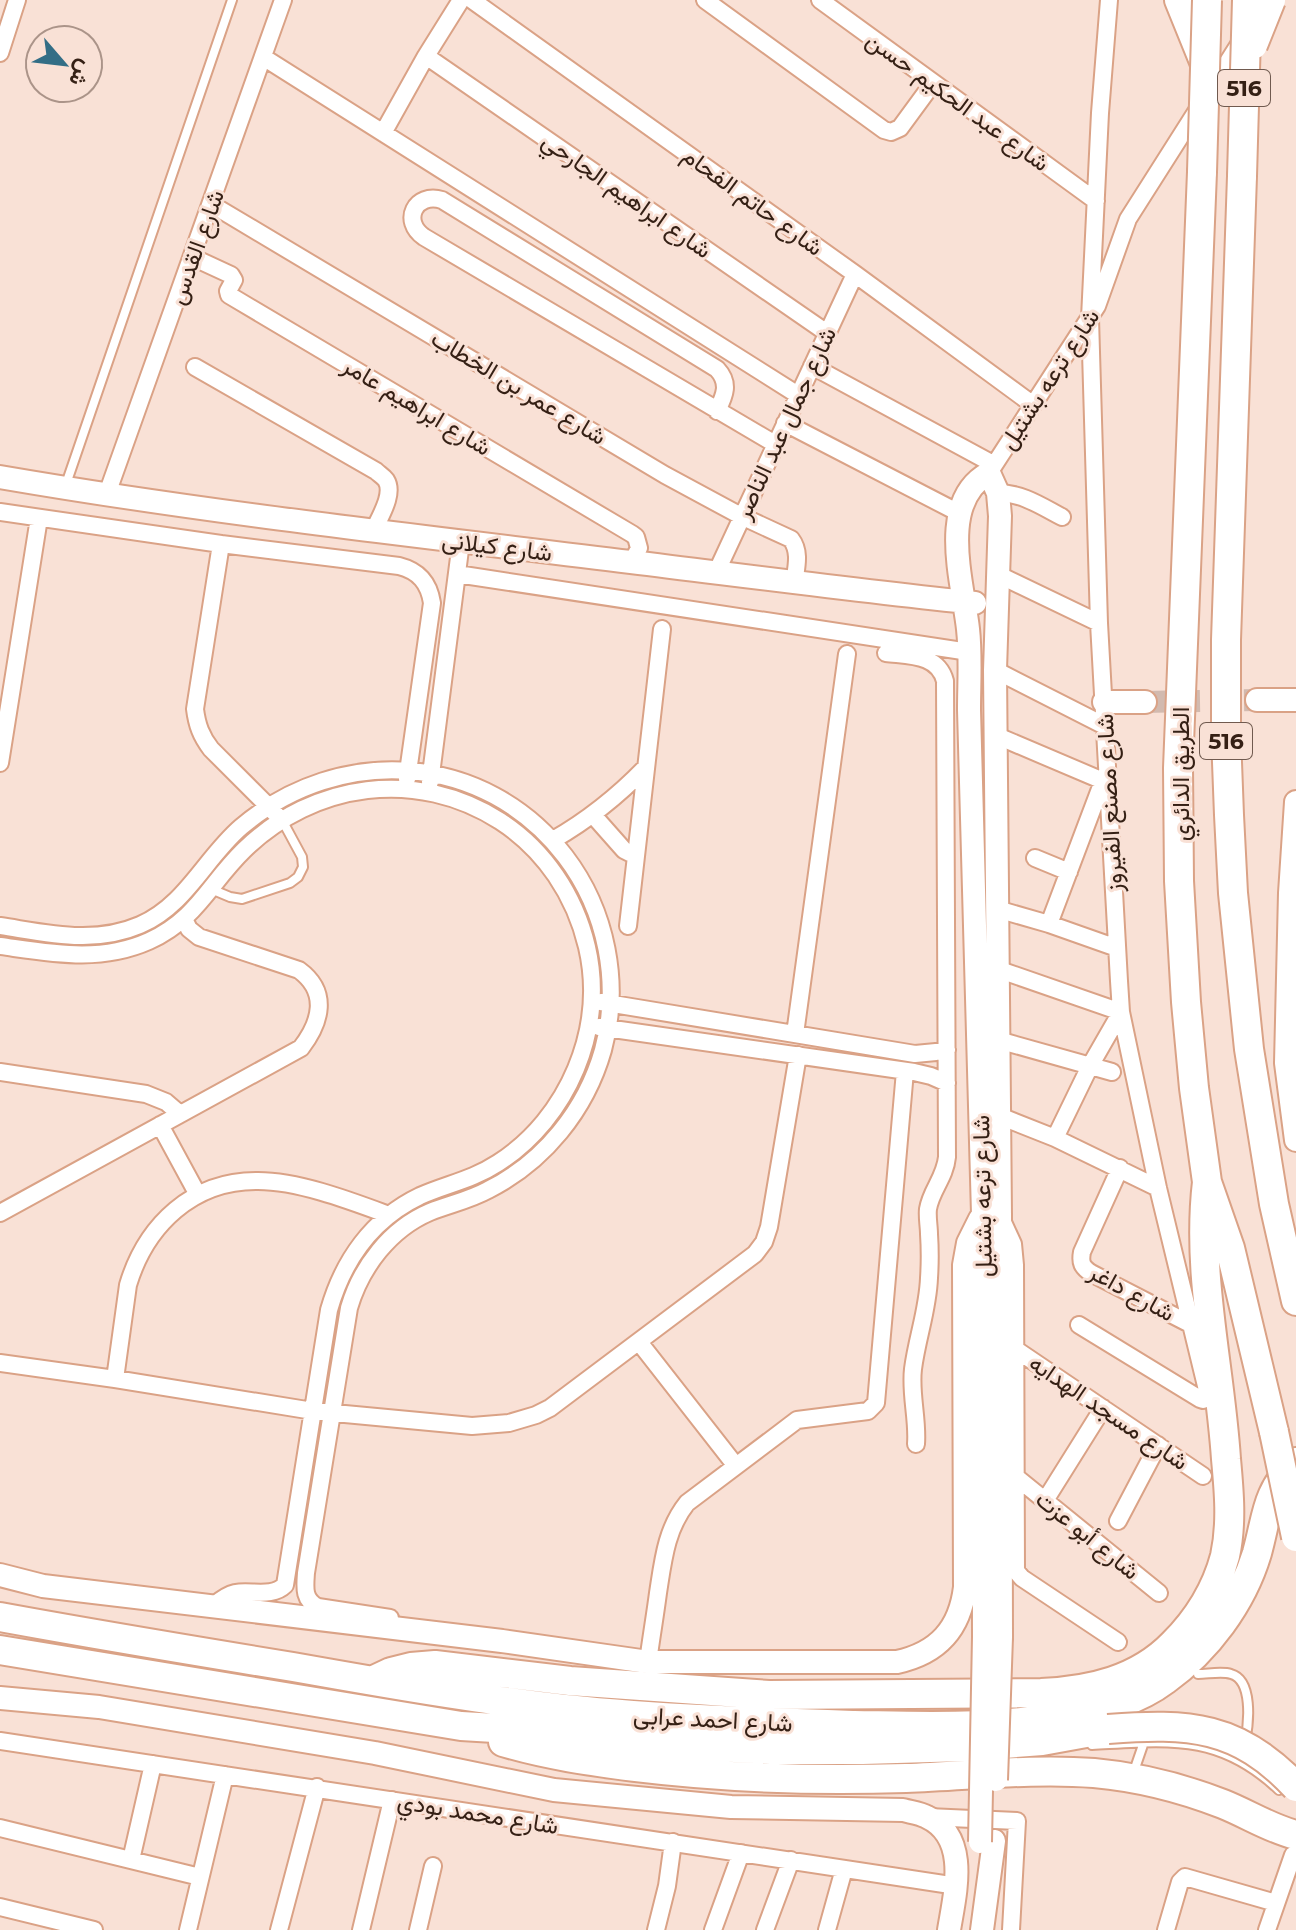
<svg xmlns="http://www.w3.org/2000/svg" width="1296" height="1930" font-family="Montserrat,Vazirmatn,sans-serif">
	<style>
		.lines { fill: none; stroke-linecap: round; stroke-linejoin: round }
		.secondary-tunnel { stroke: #d2baaf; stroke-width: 22; stroke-dasharray: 22 11; stroke-linecap: butt }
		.lane-casing { stroke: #daa286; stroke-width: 12 }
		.street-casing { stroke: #daa286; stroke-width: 20 }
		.secondary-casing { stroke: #daa286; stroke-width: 26 }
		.highway-casing { stroke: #daa286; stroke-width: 32 }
		.lane { stroke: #fff; stroke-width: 8 }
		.street { stroke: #fff; stroke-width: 16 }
		.secondary { stroke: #fff; stroke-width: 22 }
		.highway { stroke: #fff; stroke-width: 28 }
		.secondary-bridge-casing { stroke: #daa286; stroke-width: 26; stroke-linecap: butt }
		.highway-bridge-casing { stroke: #daa286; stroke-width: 32; stroke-linecap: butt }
		.secondary-bridge { stroke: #fff; stroke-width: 22 }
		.highway-bridge { stroke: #fff; stroke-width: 28 }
		.labels { text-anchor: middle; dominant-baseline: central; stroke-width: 6; stroke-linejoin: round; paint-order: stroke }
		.shield { fill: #f9e1d6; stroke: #705a4f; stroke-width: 2 }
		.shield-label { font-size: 22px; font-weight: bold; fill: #352015 }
		.street-label { font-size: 24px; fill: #352015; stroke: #f9e1d6 }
	</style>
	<rect width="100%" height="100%" fill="#f9e1d6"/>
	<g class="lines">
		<path class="secondary-tunnel" d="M 1145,702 L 1257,700"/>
		<g class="lane-casing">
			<path id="lane" d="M 65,487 L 232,0
				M 211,889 L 230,897 L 242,899 L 290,883 L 298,877 L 303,867 L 302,857 L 282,820
				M 1198,1674 C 1208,1674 1222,1671 1231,1674 C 1253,1680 1249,1723 1245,1741
				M 1092,1745 C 1168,1741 1219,1733 1279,1790
				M 1133,1774 L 1144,1742"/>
		</g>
		<g class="street-casing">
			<path id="street" d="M 472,0 L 855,274 L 1032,404
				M 705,0 L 884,130 L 891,132 L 900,128 L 933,83
				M 820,0 L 1096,201
				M 0,53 L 17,0
				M 426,56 L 827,333
				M 263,57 L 798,395
				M 383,133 L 426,56 L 461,0
				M 211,204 L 665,475 L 741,516 L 791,539 C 801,552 796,568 794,584
				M 192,257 L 231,275 L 234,280 L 228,291 L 229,295 L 632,534 L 636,537 L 639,548 L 632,562
				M 812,366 L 993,464
				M 195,367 L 376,471 C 379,474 383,476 386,480 C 395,494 379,518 373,532
				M 717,411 C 725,395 730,383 717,369 L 442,200 C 415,192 401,221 424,237 L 775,444
				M 785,423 L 961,514
				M 989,473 L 1097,306 L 1128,219 L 1243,38
				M 998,493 C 1022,493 1041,506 1062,517
				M 107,494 L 283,0
				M 0,512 L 221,544 L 399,566 C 419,571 429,583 432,603 L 407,779
				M 221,544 L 195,709 C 197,725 201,736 211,749 L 275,813
				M 716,573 L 855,274
				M 457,574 L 969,652
				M 997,574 L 1099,623
				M 886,653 C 909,656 938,654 945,681 L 947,1157 C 945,1178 931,1190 928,1209 C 927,1217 929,1226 929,1234 C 930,1249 930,1263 929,1278 C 928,1309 917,1338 913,1369 C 910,1394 918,1419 916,1444
				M 995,670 L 1105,726
				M 995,735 L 1108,783
				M 0,763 L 39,518
				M 430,782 L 461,542
				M 593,815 L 624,850 L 636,856
				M 553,840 C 588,820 618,796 646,767
				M 1035,858 L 1069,872
				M 997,909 L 1049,924 L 1117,948
				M 1049,924 L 1103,781
				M 0,926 C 47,933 94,945 140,925 C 186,905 205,858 241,827 C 340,743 485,752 565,856 C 607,911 621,984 603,1050 C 586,1110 544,1162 488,1190 C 470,1200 450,1204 430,1212 C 390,1229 361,1267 349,1308 L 306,1573 C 305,1587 303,1600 318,1607 L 390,1618
				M 628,926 L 662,629
				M 0,946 C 51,953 100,963 149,941 C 197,919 209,884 244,850 C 314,782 417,768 500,821 C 545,850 575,896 587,947 C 606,1029 568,1118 498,1163 C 472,1180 447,1184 420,1196 C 372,1219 343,1261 329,1310 L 285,1585 C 272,1598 251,1590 235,1593 C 226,1595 219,1601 213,1606
				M 997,969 L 1121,1012 L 1090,1066 L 1055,1138
				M 601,1002 L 915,1054 L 936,1052 L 947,1050
				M 599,1027 L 914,1072 L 931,1076 L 947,1083
				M 795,1034 L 847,654
				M 998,1040 L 1112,1072
				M 0,1072 L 146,1094 L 166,1102 L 180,1114
				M 992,1113 L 1055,1138 L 1158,1188
				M 160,1125 L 198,1195
				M 1120,1168 L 1082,1252 C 1080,1263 1082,1267 1091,1273 L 1190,1324
				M 0,1213 L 301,1048 C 321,1022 329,992 299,970 L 199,937 L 189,929 L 184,919
				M 1002,1220 L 1013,1244 L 1015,1265 L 1016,1571 L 1022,1578 L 1118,1642
				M 1079,1325 L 1200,1399 L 1203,1400 L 1207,1390 L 1158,1188 L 1121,1012 L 1119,981 L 1099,623 L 1090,318 L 1100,113 L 1109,0
				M 639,1342 L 736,1466
				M 1015,1349 L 1203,1476
				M 0,1363 L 115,1379 L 313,1411 L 472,1426 L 509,1423 L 536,1415 L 550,1408 L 755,1254 L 764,1242 L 769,1227 L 798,1055
				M 115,1379 L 128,1285 C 146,1225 193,1180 258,1181 C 299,1181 351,1201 389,1215
				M 1016,1477 L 1159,1593
				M 1046,1499 L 1103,1408
				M 1118,1521 L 1158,1445
				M 648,1662 C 651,1639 655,1616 658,1593 C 663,1561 666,1529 687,1503 L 797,1420 L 868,1411 L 876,1403 L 905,1071
				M 0,1741 L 957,1886
				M 928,1817 L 1017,1821 L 1011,1930
				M 0,1828 L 200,1877
				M 131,1860 L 153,1764
				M 0,1907 L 94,1930
				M 188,1930 L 225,1775
				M 279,1930 L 317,1787
				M 361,1930 L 392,1800
				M 418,1930 L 433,1866
				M 656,1930 L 667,1886 L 673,1842
				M 713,1930 L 741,1853
				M 765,1930 L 791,1860
				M 827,1930 L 844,1869
				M 1166,1930 L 1180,1882 L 1185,1877 L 1276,1903
				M 1267,1930 L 1293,1855"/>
		</g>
		<g class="secondary-casing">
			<path id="secondary" d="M 0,477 C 209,513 420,536 631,562 C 746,576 860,591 975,603
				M 1257,700 L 1296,700
				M 1104,702 L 1145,702
				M 1296,802 L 1290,893 L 1286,1063 L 1296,1140
				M 0,1575 L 43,1586 L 502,1641 L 648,1662 L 897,1662 C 938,1653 960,1629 965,1587 L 964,1265 L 968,1243 L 980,1219
				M 984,1637 L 983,1214 L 969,710 C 969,683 971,656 968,629 C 963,583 937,501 989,473 L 998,493 L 1000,516 L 995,670 L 1000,1216 L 1001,1637
				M 0,1698 L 99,1707 L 375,1753 L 554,1790 L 731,1807 L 903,1810 C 910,1812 920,1813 927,1817 C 970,1837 955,1893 949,1930
				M 982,1930 L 994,1841"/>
		</g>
		<g class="highway-casing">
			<path id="highway" d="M 1179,0 L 1205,64
				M 1202,172 L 1178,768 L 1179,881 L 1186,1002 L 1194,1088 L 1207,1182 L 1230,1248 L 1274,1432
				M 1242,176 L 1226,640 L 1226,736 L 1229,815 L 1233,893 L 1249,1049 L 1274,1204 L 1296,1301
				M 0,1617 C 98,1635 195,1651 293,1667 C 383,1683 474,1699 565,1709 C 661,1719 758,1722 854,1725 C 928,1726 997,1729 1071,1715 C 1105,1709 1137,1701 1165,1680 C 1207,1650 1242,1603 1257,1553 C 1268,1513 1265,1495 1296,1462
				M 0,1650 L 461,1726 L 512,1729 L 634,1743 L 775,1750 L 862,1750 L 964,1747 L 1042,1741 L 1108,1729
				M 374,1680 L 391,1672 L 411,1667 L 435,1665 L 570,1681 L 769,1695 L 1041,1693 C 1090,1691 1138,1680 1173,1644 C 1198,1619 1216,1590 1225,1556 C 1232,1524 1229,1491 1226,1459 C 1220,1366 1196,1275 1207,1182
				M 503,1742 C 546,1755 590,1761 634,1767 C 724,1778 816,1781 906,1778 C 969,1776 1032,1768 1094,1773 C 1138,1777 1182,1788 1223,1804 C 1248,1814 1271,1829 1296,1835"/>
		</g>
		<use href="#lane" class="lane"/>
		<use href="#street" class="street"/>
		<use href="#secondary" class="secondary"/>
		<use href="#highway" class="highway"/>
		<g class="secondary-bridge-casing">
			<path id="secondary-bridge" d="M 996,1780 L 1001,1637
				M 980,1842 L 984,1637"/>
		</g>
		<g class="highway-bridge-casing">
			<path id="highway-bridge" d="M 1253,45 L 1271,0
				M 1202,172 L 1207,0
				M 1242,176 L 1247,0
				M 1274,1432 L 1296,1537
				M 1108,1729 C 1189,1723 1238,1725 1296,1787"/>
		</g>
		<use href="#secondary-bridge" class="secondary-bridge"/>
		<use href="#highway-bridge" class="highway-bridge"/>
	</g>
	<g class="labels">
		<g class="shield">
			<rect x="1218" y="70" width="52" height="36" rx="6"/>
			<rect x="1200" y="723" width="52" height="36" rx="6"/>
		</g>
		<g class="shield-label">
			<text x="1244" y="88">516</text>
			<text x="1226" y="741">516</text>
		</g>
		<g class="street-label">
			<text transform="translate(958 101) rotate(36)">شارع عبد الحكيم حسن</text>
			<text transform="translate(627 195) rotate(35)">شارع ابراهيم الجارحي</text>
			<text transform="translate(753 201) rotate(36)">شارع حاتم الفحام</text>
			<text transform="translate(196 247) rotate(-70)">شارع القدس</text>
			<text transform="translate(1049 379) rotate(-57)">شارع ترعه بشتيل</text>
			<text transform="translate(519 387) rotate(31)">شارع عمر بن الخطاب</text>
			<text transform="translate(417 406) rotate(31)">شارع ابراهيم عامر</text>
			<text transform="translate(785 423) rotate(-65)">شارع جمال عبد الناصر</text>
			<text transform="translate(497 546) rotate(7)">شارع كيلانى</text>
			<text transform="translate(1180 774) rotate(-90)">الطريق الدائري</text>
			<text transform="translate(1109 803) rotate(-93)">شارع مصنع الفيروز</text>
			<text transform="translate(982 1196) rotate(-91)">شارع ترعه بشتيل</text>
			<text transform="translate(1132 1292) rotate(29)">شارع داغر</text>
			<text transform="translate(1109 1412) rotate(34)">شارع مسجد الهدايه</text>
			<text transform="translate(1088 1535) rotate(39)">شارع أبو عزت</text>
			<text transform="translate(713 1719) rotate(3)">شارع احمد عرابى</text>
			<text transform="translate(478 1813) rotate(9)">شارع محمد بودي</text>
		</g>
	</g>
	<g transform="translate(64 64) rotate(118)"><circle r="38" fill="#f9e1d6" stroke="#ab9489" stroke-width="2"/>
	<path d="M0-6L14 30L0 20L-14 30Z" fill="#336e86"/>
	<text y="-12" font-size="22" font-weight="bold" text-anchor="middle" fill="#352015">ش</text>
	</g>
</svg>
